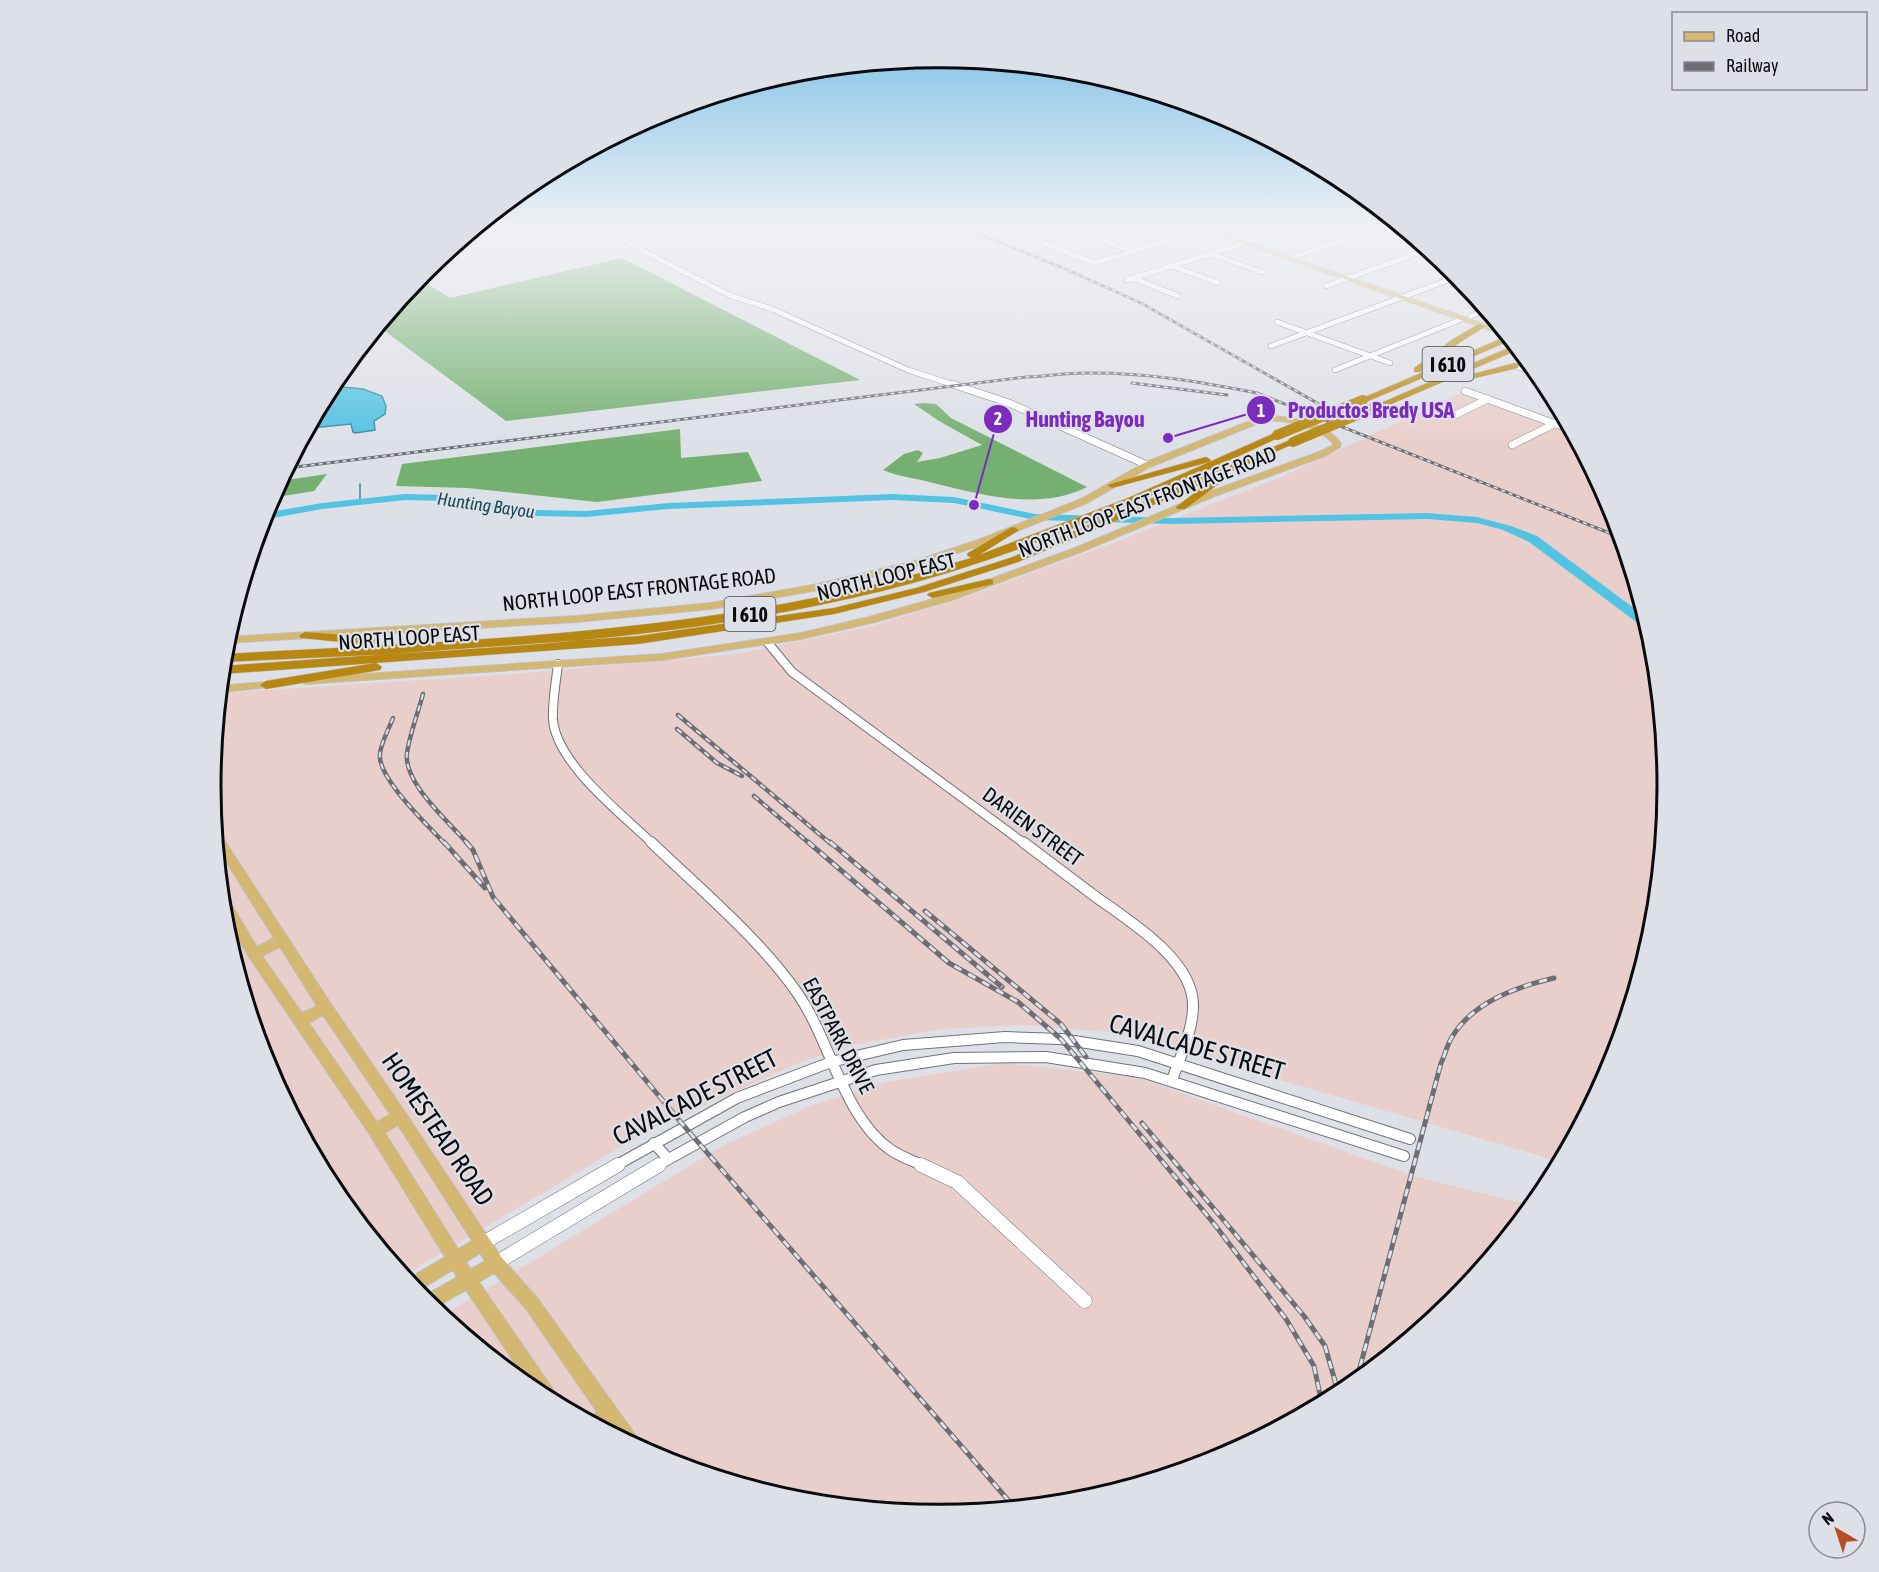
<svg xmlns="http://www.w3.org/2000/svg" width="1879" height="1572" font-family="'Asap Condensed',sans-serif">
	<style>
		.industrial { fill: #e9cfcb }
		.forest { fill: #74b070 }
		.water { fill: #52c3e3; stroke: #3c8ca3; stroke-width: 1.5 }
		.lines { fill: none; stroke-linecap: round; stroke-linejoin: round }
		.stream { stroke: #3c8ca3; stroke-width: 1.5 }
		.river { fill: #52c3e3; fill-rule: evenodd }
		.minor-far4-casing { stroke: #717379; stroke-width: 6 }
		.minor-far3-casing { stroke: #717379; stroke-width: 8 }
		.minor-far2-casing { stroke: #717379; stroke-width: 10 }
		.minor-far1-casing { stroke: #717379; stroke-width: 12 }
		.minor-casing { stroke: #717379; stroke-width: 15 }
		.major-casing { stroke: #bfc0c0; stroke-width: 2 }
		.highway-casing { stroke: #bfc0c0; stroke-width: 1 }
		.minor-far4 { stroke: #fff; stroke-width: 5 }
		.minor-far3 { stroke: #fff; stroke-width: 7 }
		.minor-far2 { stroke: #fff; stroke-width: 8 }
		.minor-far1 { stroke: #fff; stroke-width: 10 }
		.minor { stroke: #fff; stroke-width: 14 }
		.major { fill: #d4b770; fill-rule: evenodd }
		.highway { fill: #b78711; fill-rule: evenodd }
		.rail-far2-casing { stroke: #6c6e73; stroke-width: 3 }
		.rail-far1-casing { stroke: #6c6e73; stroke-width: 4.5 }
		.rail-casing { stroke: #6c6e73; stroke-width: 5 }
		.rail-far2 { stroke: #dde0e7; stroke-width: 1.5; stroke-dasharray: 4; stroke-linecap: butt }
		.rail-far1 { stroke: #dde0e7; stroke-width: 2; stroke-dasharray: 6; stroke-linecap: butt }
		.rail { stroke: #dde0e7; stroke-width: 3; stroke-dasharray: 8; stroke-linecap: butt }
		.highway-bridge-casing { stroke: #bfc0c0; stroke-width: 10; stroke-linecap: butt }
		.highway-bridge { stroke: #b78711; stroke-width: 10 }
		.labels { text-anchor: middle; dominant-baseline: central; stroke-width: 4.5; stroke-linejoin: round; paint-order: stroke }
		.far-water-label { font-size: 18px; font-style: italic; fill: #184956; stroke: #dde0e7 }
		.shield { fill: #dde0e7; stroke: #494b4f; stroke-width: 1.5 }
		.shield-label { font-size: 20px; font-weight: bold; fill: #0a0b0e }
		.street-label { font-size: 21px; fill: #0a0b0e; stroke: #dde0e7 }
		.near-street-label { font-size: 26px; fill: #0a0b0e; stroke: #dde0e7 }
		.rim { fill: none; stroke: #0a0b0e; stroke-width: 3 }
		.leader { fill: none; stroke: #7b2cbf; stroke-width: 2 }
		.callout-dot { fill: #7b2cbf; stroke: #dde0e7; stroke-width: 2 }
		.mark-label { font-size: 18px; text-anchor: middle; font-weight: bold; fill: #fff }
		.callout-label { font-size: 22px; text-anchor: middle; font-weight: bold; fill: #7b2cbf; stroke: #dde0e7; stroke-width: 4.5; stroke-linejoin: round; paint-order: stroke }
	</style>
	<rect width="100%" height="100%" fill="#dde0e7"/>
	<path class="industrial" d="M 1461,393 L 1574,433 L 1613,507 L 1655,644 L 1668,786 L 1654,929 L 1613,1065 L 1561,1162 L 1119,1033 L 1023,1025 L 944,1029 L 858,1044 L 798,1063 L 646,1132 L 403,1276 L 333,1191 L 266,1065 L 224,928 L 211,786 L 220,693 L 514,674 L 736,654 L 865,628 L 966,597 L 1121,540 L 1281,477 Z
		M 1004,1063 L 1136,1077 L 1414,1176 L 1533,1206 L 1455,1302 L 1344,1392 L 1218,1460 L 1081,1501 L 939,1515 L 797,1501 L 660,1459 L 534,1392 L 442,1316 L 722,1146 L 810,1106 L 891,1081 Z"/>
	<path class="forest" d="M 622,258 L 860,380 L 506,421 L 378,326 L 418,278 L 450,298 Z
		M 924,403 L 936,404 L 951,418 L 1087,487 C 1039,511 982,495 933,483 C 916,478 898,477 883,470 L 904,454 L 918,450 L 923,453 L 917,462 L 940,458 L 982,445 L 939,421 L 914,404 Z
		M 680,429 L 681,458 L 748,452 L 762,481 L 597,502 L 468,488 L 396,486 L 402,464 Z
		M 327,474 L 314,491 L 271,498 L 280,481 Z"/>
	<path class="water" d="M 331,386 L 363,389 L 382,396 L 386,406 L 385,414 L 374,421 L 375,430 L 355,433 L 353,432 L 351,424 L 321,427 L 309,426 Z"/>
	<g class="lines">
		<path class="stream" d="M 360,484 L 360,501"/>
		<path class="river" d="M 405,494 L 447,495 L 537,510 L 586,511 L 668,503 L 892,494 L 954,497 L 1035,514 L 1173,518 L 1427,513 L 1477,517 L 1511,526 L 1537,536 L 1646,617 L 1650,628 L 1643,627 L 1529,542 L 1503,530 L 1477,523 L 1427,519 L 1173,524 L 1035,520 L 954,503 L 892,500 L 668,509 L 586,517 L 537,516 L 447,501 L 405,500 L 322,509 L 262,520 L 264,513 L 322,503 Z"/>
		<g class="minor-far4-casing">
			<path id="minor-far4" d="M 593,225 L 729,295 L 772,309 L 908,370 L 957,386
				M 1061,225 L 1134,252
				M 1128,225 L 1172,240
				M 1021,234 L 1094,263 L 1221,225
				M 1021,234 L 1051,225
				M 1210,254 L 1262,272
				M 1290,258 L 1390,225
				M 1172,266 L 1218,283
				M 1133,278 L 1178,296
				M 1127,280 L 1302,225
				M 1326,286 L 1429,249
				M 1471,316 L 1487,310
				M 1277,322 L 1390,363
				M 1271,346 L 1459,276
				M 1515,366 L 1541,375
				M 1335,370 L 1462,319"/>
		</g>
		<g class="minor-far3-casing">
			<path id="minor-far3" d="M 952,384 L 1009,403 L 1147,465
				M 1465,391 L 1572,430
				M 1453,416 L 1488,399
				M 1512,445 L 1566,418"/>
		</g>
		<g class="minor-far2-casing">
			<path id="minor-far2" d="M 768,643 L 792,672 L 1025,844
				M 558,664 C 556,682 552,702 553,720 C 557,764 621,813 653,844"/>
		</g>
		<g class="minor-far1-casing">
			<path id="minor-far1" d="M 651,842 C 700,889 760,939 798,994 C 830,1040 844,1118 891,1150 C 901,1157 914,1161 924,1166
				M 1023,842 C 1047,860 1072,879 1096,897 C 1129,921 1194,960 1193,1006 C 1193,1031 1180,1057 1172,1080
				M 654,1143 L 668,1159
				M 615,1166 L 737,1098 L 831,1062 L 903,1045 L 1005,1037 L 1061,1039 L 1138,1051 L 1410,1139
				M 656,1166 L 745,1117 L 779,1102 L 876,1070 L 954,1058 L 1046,1057 L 1145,1073 L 1404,1156"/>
		</g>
		<g class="minor-casing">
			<path id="minor" d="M 921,1165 L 957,1182 L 1085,1301
				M 483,1243 L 618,1165
				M 496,1263 L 659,1165"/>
		</g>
		<g class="major-casing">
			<path id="major" d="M 1190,225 L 1198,225 L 1505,331 L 1509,337 Z
				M 1528,360 L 1532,364 L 1515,368 L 1511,366 Z
				M 1271,416 C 1295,417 1325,423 1341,443 L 1340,447 L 1325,456 L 1215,496 L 1081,552 L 952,600 L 875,622 L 801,639 L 662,660 L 305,684 L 300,681 L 305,678 L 662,654 L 801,633 L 869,617 L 944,596 L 1075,548 L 1209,492 L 1319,452 L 1332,446 L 1333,443 C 1317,426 1287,419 1264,421 L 1150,467 L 1087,503 L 987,543 L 921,565 L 818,590 L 711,609 L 576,622 L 225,643 L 227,637 L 576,616 L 711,603 L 818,584 L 915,561 L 981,539 L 1081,499 L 1144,463 L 1260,417 Z
				M 276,681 L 280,682 L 281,684 L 280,686 L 220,692 L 220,686 Z
				M 215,831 L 219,832 L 331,1004 L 405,1112 L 502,1258 L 538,1299 L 637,1437 L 639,1443 L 638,1447 L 613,1434 L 607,1426 L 603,1429 L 587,1420 L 597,1412 L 526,1309 L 494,1273 L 479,1282 L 557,1395 L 560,1401 L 558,1405 L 534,1392 L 466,1290 L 433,1309 L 421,1298 L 457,1277 L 453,1270 L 416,1292 L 406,1280 L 445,1257 L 370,1135 L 249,957 L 223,913 L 222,896 L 227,897 L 257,947 L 274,938 L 217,847 ZM 280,947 L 317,1006 L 302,1013 L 262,956 ZM 323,1015 L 390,1114 L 377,1122 L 309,1023 ZM 398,1125 L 472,1241 L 458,1249 L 385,1133 ZM 480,1253 L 485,1261 L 471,1269 L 466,1262 Z"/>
		</g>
		<g class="highway-casing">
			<path id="highway" d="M 1479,324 L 1486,326 L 1459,343 L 1420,372 L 1414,372 L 1414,368 L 1453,339 Z
				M 1507,336 L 1512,340 L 1366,402 L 1358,400 Z
				M 1515,345 L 1520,349 L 1382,408 L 1374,406 Z
				M 1515,363 L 1518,364 L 1518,368 L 1458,382 L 1454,379 Z
				M 1277,432 L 1280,433 L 1280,437 C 1151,497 1020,557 882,591 C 667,644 443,652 223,662 L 223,654 C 475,640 729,634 971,558 L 967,555 L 968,553 L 1010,528 L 1014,527 L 1019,530 L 979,555 L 1128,498 Z
				M 1290,440 L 1298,442 L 1216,478 L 1221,481 L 1220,483 L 1185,509 L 1177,509 L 1176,507 L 1210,481 L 1018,562 L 924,592 L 834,614 L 638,644 L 222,674 L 222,666 L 638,636 L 834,608 L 916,588 L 1010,558 Z
				M 1206,457 L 1211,460 L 1209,462 L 1112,488 L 1107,485 Z
				M 989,579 L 993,580 L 993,584 L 933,598 L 927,595 L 929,593 Z
				M 305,632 L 373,637 L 379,641 L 373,645 L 301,638 L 299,636 Z
				M 376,663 L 382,667 L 380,670 L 266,689 L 260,685 L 266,681 Z"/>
		</g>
		<use href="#minor-far4" class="minor-far4"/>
		<use href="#minor-far3" class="minor-far3"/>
		<use href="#minor-far2" class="minor-far2"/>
		<use href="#minor-far1" class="minor-far1"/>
		<use href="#minor" class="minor"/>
		<use href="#major" class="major"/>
		<use href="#highway" class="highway"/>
		<g class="rail-far2-casing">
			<path id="rail-far2" d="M 957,225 L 1063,268 L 1141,303 L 1340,416
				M 1132,383 L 1227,395
				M 287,468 L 1026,377 C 1046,376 1066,373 1086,373 C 1144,372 1201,382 1257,393 L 1622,538"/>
		</g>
		<g class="rail-far1-casing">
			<path id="rail-far1" d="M 423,694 C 418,713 410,733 407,753 C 403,783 449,822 468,844
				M 678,715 L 831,844
				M 393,718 C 389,729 381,742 380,754 C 377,778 428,825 445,844
				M 677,729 L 717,763 L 742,776
				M 754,796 L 810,844"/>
		</g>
		<g class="rail-casing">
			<path id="rail" d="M 444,842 L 485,888
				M 466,842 L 473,850 L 493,897 L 684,1126 L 1015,1508
				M 808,842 L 949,963 L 1018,1002 L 1061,1039 L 1215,1225 L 1286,1319 L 1314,1366 L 1322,1404
				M 830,842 L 1002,987
				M 925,911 L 1061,1024 L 1086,1057
				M 1142,1123 L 1304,1316 L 1325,1346 L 1339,1395
				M 1356,1382 L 1441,1063 C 1445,1055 1447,1045 1452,1037 C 1473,1002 1516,987 1554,978"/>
		</g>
		<use href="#rail-far2" class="rail-far2"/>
		<use href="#rail-far1" class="rail-far1"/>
		<use href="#rail" class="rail"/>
		<g class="highway-bridge-casing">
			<path id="highway-bridge" d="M 1277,435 L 1363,400
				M 1293,442 L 1379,406"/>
		</g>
		<use href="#highway-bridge" class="highway-bridge"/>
	</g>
	<linearGradient id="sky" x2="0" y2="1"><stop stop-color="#6cbae6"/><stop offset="0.51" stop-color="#f0f1f4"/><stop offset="1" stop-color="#f0f1f4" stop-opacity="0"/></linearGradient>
	<rect width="1879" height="445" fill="url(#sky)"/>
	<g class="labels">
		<g class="far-water-label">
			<text transform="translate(486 505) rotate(8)">Hunting Bayou</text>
		</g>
		<g class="shield">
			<rect x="1422.5" y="347" width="51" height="34" rx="4.5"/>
			<rect x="724.5" y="597" width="51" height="34" rx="4.5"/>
		</g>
		<g class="shield-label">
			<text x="1448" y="364">I 610</text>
			<text x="750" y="614">I 610</text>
		</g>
		<g class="street-label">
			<text transform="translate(1147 501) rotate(-21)">NORTH LOOP EAST FRONTAGE ROAD</text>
			<text transform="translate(886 576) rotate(-14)">NORTH LOOP EAST</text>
			<text transform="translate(639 589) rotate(-6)">NORTH LOOP EAST FRONTAGE ROAD</text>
			<text transform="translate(409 637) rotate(-4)">NORTH LOOP EAST</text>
			<text transform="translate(1033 826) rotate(36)">DARIEN STREET</text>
			<text transform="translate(839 1035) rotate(62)">EASTPARK DRIVE</text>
		</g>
		<g class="near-street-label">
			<text transform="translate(1197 1047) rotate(16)">CAVALCADE STREET</text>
			<text transform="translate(695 1097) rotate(-27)">CAVALCADE STREET</text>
			<text transform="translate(438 1129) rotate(56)">HOMESTEAD ROAD</text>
		</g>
	</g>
	<path d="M0 0H1879V1572H0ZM221 786a718 718 0 1 1 1436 0a718 718 0 1 1-1436 0Z" fill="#dde0e7" fill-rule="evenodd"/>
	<path class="rim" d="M221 786a718 718 0 1 1 1436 0a718 718 0 1 1-1436 0Z"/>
	<path class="leader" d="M1168 438L1261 410M974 505L998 419"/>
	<g class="callout-dot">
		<circle cx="1168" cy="438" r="6"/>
		<circle cx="974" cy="505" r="6"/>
		<circle cx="1261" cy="410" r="15"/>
		<circle cx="998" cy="419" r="15"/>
	</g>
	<g class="mark-label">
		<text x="1261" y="417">1</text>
		<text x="998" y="425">2</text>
	</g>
	<g class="callout-label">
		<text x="1371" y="418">Productos Bredy USA</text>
		<text x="1085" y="427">Hunting Bayou</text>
	</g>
	<rect x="1672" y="12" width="195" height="78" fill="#dde0e7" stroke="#898b90" stroke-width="1.5"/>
	<rect x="1684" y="32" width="30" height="9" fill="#d4b770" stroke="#898b90" stroke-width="1.5"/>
	<text x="1726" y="42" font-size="18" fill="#0a0b0e">Road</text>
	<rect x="1684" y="62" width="30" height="9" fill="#6c6e73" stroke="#898b90" stroke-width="1.5"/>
	<text x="1726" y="72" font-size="18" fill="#0a0b0e">Railway</text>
	<g transform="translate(1837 1530) rotate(321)"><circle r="28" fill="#dde0e7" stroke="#898b90" stroke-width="1.5"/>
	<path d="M0-4.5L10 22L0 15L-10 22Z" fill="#b44e24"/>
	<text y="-9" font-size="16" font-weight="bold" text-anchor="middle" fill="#0a0b0e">N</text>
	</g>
</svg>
